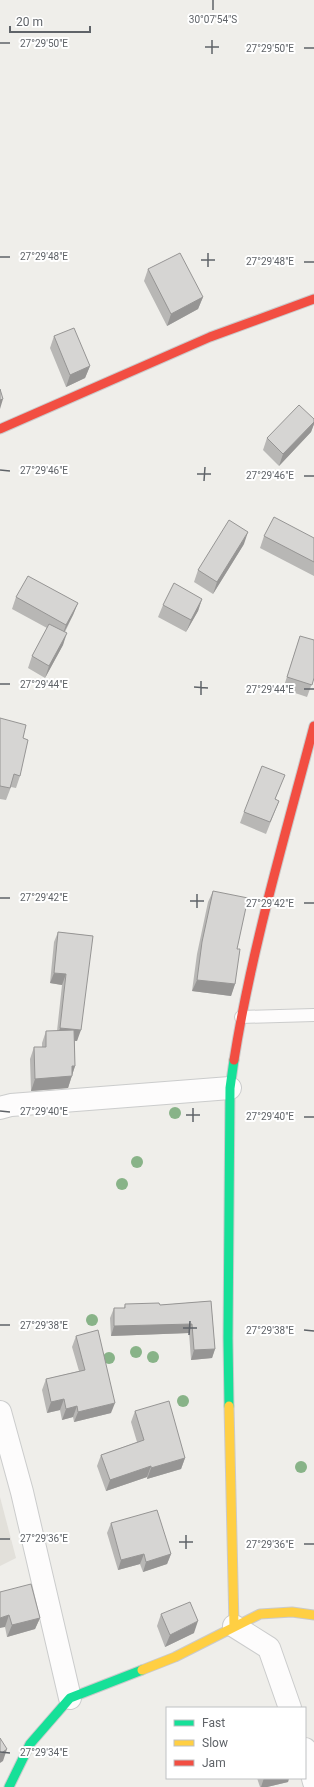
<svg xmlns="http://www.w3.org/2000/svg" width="314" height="1787" font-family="Roboto,sans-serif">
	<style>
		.education { fill: #e2e0da }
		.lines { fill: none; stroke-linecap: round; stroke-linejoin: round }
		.lane-casing { stroke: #cbcccc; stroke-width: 14 }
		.street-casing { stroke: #cbcccc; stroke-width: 24 }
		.fast-casing { stroke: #cacacb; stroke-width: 11 }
		.slow-casing { stroke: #cacacb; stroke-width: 11 }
		.jam-casing { stroke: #cacacb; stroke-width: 11 }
		.lane { stroke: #fdfcfc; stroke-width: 12 }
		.street { stroke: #fdfcfc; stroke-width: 22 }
		.fast { stroke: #16e098; stroke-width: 9 }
		.slow { stroke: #ffcf43; stroke-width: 9 }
		.jam { stroke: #f24e42; stroke-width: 9 }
		.tree { fill: #88b388 }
		.wall { fill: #b8b7b5 }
		.shaded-wall { fill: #969594 }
		.building { fill: #d6d5d3; stroke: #969594 }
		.ticks { fill: none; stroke: #5f6368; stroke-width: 1.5 }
		.ticks-label { font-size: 10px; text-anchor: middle; fill: #5f6368; stroke: #fff; stroke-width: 4; stroke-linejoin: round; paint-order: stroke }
	</style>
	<rect width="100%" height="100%" fill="#efeeea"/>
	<path class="education" d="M 0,1497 L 16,1558 L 0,1566 Z"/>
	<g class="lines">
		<g class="lane-casing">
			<path id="lane" d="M 241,1017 L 314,1015"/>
		</g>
		<g class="street-casing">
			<path id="street" d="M 0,1108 L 11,1105 L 230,1088
				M 0,1412 L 22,1492 L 70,1698
				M 234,1626 L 269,1648 L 290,1708
				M 305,1749 L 314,1782"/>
		</g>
		<g class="fast-casing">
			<path id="fast" d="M 229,1406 L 228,1338 L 230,1088 L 234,1060
				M 9,1787 L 30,1744 L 70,1698 L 142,1670"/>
		</g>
		<g class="slow-casing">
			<path id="slow" d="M 229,1406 L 234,1626
				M 142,1670 L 175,1657 L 260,1614 L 292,1612 L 314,1615"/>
		</g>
		<g class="jam-casing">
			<path id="jam" d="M 0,429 L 210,337 L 314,299
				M 234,1060 C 252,947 285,836 314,726"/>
		</g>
		<use href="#lane" class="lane"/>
		<use href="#street" class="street"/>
		<use href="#fast" class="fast"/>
		<use href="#slow" class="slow"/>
		<use href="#jam" class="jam"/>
	</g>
	<g class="tree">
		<circle cx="175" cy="1113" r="6"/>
		<circle cx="137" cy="1162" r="6"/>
		<circle cx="122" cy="1184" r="6"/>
		<circle cx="92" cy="1320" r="6"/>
		<circle cx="136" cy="1352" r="6"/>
		<circle cx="153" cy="1357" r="6"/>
		<circle cx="109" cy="1358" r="6"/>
		<circle cx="183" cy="1401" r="6"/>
		<circle cx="301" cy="1467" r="6"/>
	</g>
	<path class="wall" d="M 148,269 L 203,297 L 198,309 L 167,326 L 144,281 Z
		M 54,336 L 90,366 L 85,378 L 66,387 L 50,348 Z
		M 314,419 L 314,424 L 311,432 L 279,466 L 263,450 L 267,438 Z
		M 264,536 L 314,538 L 314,576 L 260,548 Z
		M 244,544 L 213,594 L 194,582 L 198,570 Z
		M 16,597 L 78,603 L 73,615 L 65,632 L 63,645 L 45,678 L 28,668 L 32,656 L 47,628 L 12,609 Z
		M 202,599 L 198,611 L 186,632 L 158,617 L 163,605 Z
		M 300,636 L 314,678 L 307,697 L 283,689 Z
		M 0,718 L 23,738 L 20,776 L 16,788 L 11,787 L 6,800 L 0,799 Z
		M 280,787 L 275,799 L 279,801 L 266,834 L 240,823 L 244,812 Z
		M 213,891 L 237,949 L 235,984 L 231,996 L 192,991 L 197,954 L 208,902 Z
		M 58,932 L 93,936 L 77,1041 L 75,1041 L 75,1066 L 68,1088 L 31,1091 L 30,1059 L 34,1047 L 42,1047 L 42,1043 L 46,1031 L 57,1031 L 62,985 L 50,983 L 54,942 Z
		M 211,1301 L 215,1349 L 212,1358 L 191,1360 L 189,1333 L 111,1336 L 110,1318 L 114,1308 L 124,1308 L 125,1304 L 160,1305 Z
		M 76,1336 L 111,1413 L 74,1422 L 73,1417 L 62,1420 L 60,1410 L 47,1413 L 42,1390 L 46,1379 L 79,1371 L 72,1347 Z
		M 135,1411 L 185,1458 L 181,1469 L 147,1479 L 147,1477 L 106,1491 L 97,1466 L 101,1455 L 137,1442 L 131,1422 Z
		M 111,1523 L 171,1554 L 167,1564 L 143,1572 L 140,1564 L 118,1570 L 107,1533 Z
		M 0,1592 L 40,1618 L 35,1629 L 7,1637 L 5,1627 Z
		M 161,1614 L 194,1633 L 165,1647 L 157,1626 Z
		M 257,1778 L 289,1778 L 288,1782 L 267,1787 L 260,1787 Z"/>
	<path class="shaded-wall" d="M 203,297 L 198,309 L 167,326 L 171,314 Z
		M 90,366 L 85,378 L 66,387 L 70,375 Z
		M 3,399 L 0,409 L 0,400 Z
		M 314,422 L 314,424 L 311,432 L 279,466 L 283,454 Z
		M 248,532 L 244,544 L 213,594 L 217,582 Z
		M 202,599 L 198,611 L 186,632 L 191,620 Z
		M 78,603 L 73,615 L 62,636 L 66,625 Z
		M 67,633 L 63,645 L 45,678 L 49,666 Z
		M 54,973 L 66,974 L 62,985 L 50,983 Z
		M 197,980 L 235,984 L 231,996 L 192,991 Z
		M 60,1028 L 81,1030 L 77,1041 L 56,1039 Z
		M 72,1066 L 75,1066 L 68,1088 L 31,1091 L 35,1079 Z
		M 192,1324 L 189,1333 L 111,1336 L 114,1326 Z
		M 215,1349 L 212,1358 L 191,1360 L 194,1350 Z
		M 64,1399 L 60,1410 L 47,1413 L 51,1402 Z
		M 115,1403 L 111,1413 L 74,1422 L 78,1412 Z
		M 77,1406 L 73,1417 L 62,1420 L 66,1409 Z
		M 185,1458 L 181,1469 L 147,1479 L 151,1468 Z
		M 151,1466 L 147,1477 L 106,1491 L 110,1480 Z
		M 144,1554 L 140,1564 L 118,1570 L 121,1560 Z
		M 171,1554 L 167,1564 L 143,1572 L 146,1562 Z
		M 9,1615 L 5,1627 L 0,1628 L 0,1618 Z
		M 40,1618 L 35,1629 L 7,1637 L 12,1625 Z
		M 198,1621 L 194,1633 L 165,1647 L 170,1635 Z
		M 7,1749 L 3,1761 L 0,1763 L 0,1754 Z
		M 264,1778 L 289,1778 L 288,1782 L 267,1787 L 261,1787 Z"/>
	<path class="building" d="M 180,253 L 203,297 L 171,314 L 148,269 Z
		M 74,328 L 90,366 L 70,375 L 54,336 Z
		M 0,389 L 3,399 L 0,400 Z
		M 299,405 L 314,419 L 314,422 L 283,454 L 267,438 Z
		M 274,517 L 314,538 L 314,562 L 264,536 Z
		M 229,520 L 248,532 L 217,582 L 198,570 Z
		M 28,576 L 78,603 L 66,625 L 16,597 Z
		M 174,583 L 202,599 L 191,620 L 163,605 Z
		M 49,624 L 67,633 L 49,666 L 32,656 Z
		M 300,636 L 314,640 L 314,678 L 312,685 L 287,677 Z
		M 0,718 L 26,725 L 23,738 L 28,740 L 20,776 L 14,774 L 10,788 L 0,786 Z
		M 262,766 L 285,775 L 275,799 L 279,801 L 270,822 L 244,812 Z
		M 213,891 L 248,898 L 237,949 L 240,949 L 235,984 L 197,980 L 202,942 Z
		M 58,932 L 93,936 L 81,1030 L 60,1028 L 66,974 L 54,973 Z
		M 74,1030 L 75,1066 L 72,1066 L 72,1076 L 35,1079 L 34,1047 L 46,1047 L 46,1031 Z
		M 211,1301 L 215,1349 L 194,1350 L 192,1324 L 114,1326 L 114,1308 L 125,1308 L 125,1304 L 159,1303 L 160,1305 Z
		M 98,1330 L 115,1403 L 78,1412 L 77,1406 L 66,1409 L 64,1399 L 51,1402 L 46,1379 L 85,1370 L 76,1336 Z
		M 169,1401 L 185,1458 L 151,1468 L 151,1466 L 110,1480 L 101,1455 L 144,1440 L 135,1411 Z
		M 157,1510 L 171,1554 L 146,1562 L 144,1554 L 121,1560 L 111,1523 Z
		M 31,1584 L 40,1618 L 12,1625 L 9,1615 L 0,1618 L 0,1592 Z
		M 190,1602 L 198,1621 L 170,1635 L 161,1614 Z
		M 0,1738 L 7,1749 L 0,1754 Z"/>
	<path class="ticks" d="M 213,10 L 213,0M 0,43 L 10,43M 205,47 L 219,47M 304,48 L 314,48M 212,54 L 212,40M 0,257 L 10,257M 201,260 L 215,260M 304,262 L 314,262M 208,267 L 208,253M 0,470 L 10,471M 197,474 L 211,474M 304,476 L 314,476M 204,481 L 205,467M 0,684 L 10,684M 194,687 L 208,688M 304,689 L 314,689M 201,695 L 201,681M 0,898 L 10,898M 190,901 L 204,901M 304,903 L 314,903M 197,908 L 197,894M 0,1111 L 10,1112M 186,1115 L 200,1115M 304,1117 L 314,1117M 193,1122 L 193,1108M 0,1325 L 10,1325M 183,1328 L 197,1328M 304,1330 L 314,1331M 189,1335 L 190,1321M 0,1539 L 10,1539M 179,1542 L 193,1542M 304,1544 L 314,1544M 186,1549 L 186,1535M 0,1752 L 10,1753"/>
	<g class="ticks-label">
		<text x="213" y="23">30°07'54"S</text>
		<text x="44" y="47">27°29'50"E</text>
		<text x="270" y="52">27°29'50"E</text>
		<text x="44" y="260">27°29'48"E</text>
		<text x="270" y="265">27°29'48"E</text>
		<text x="44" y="474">27°29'46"E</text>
		<text x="270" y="479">27°29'46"E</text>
		<text x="44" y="688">27°29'44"E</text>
		<text x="270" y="693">27°29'44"E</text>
		<text x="44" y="901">27°29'42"E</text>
		<text x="270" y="907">27°29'42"E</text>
		<text x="44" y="1115">27°29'40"E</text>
		<text x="270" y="1120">27°29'40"E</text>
		<text x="44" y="1329">27°29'38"E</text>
		<text x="270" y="1334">27°29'38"E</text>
		<text x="44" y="1542">27°29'36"E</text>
		<text x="270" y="1548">27°29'36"E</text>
		<text x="44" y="1756">27°29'34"E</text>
	</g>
	<rect x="166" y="1707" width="140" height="72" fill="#ffffff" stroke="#bfc1c3"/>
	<rect x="174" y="1720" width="20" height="6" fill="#16e098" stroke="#bfc1c3"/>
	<text x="202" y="1727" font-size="12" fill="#5f6368">Fast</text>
	<rect x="174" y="1740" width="20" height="6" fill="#ffcf43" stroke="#bfc1c3"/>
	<text x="202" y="1747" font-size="12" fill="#5f6368">Slow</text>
	<rect x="174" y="1760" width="20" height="6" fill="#f24e42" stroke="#bfc1c3"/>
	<text x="202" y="1767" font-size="12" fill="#5f6368">Jam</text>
	<path d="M10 26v6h80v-6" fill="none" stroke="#5f6368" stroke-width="2"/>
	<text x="16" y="26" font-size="12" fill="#5f6368" stroke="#ffffff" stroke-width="3" paint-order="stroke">20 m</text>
</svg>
